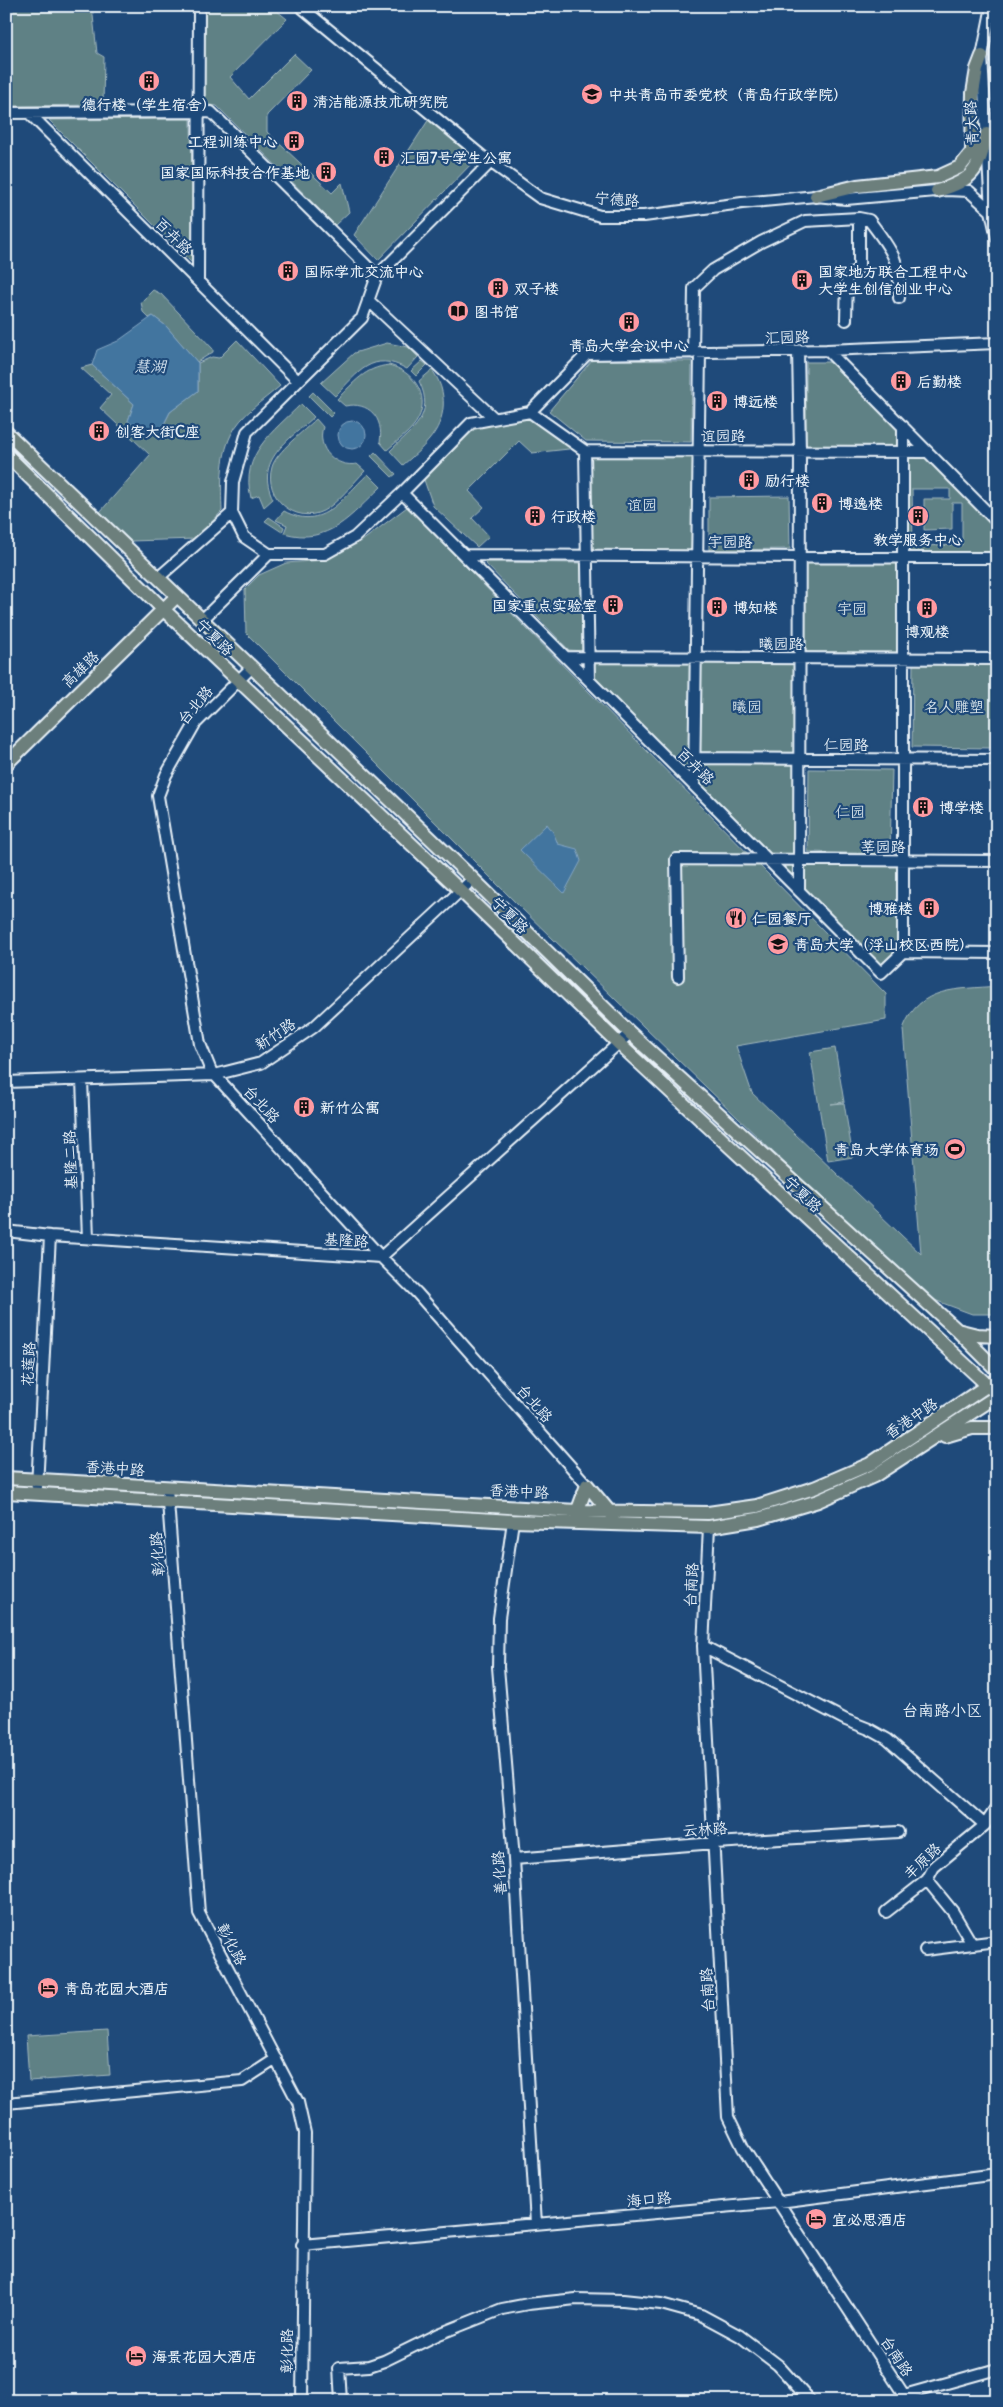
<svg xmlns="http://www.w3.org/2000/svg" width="1003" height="2407" font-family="Delius,'LXGW WenKai TC',sans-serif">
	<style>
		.green { fill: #5f8185; stroke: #a4b9be; fill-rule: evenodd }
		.water { fill: #42749f; stroke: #84a6c3 }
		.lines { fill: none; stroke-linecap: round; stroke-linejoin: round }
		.minor-casing { stroke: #e8f1f8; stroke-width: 14 }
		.major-casing { stroke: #e8f1f8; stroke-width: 16 }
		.minor { stroke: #1f4a7a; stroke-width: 10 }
		.major { stroke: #6c7f7c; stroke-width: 12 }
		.labels { text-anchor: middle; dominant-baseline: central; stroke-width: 4.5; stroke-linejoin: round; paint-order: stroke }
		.poi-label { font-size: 15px; font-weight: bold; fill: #e8f1f8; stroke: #1f4a7a; text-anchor: start }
		.street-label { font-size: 15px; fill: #e8f1f8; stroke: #1f4a7a }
		.park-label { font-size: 15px; fill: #d3e0e7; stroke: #1f4a7a }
		.water-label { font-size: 16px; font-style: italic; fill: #cfdeeb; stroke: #1f4a7a }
		.neighbourhood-label { font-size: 16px; fill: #e8f1f8; stroke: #1f4a7a }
	</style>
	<rect width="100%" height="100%" fill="#1f4a7a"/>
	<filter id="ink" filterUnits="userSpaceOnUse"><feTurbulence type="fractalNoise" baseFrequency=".02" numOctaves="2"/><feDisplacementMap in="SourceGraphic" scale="10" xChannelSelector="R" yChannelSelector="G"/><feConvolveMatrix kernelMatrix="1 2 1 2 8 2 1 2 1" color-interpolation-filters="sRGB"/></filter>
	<g filter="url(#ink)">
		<path class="green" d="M 6,6 L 92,6 L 97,53 L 104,57 L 103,105 L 6,106 Z
			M 204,6 L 271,6 L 287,19 L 230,77 L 249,99 L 294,54 L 311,70 L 267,115 L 267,132 L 332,193 L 342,183 L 349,212 L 335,225 L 217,106 L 204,104 Z
			M 191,119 L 193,264 L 49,120 Z
			M 429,119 L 476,159 L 378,260 L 354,235 Z
			M 153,290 L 161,294 L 213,349 L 213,352 L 197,362 L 166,326 L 153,316 L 149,318 L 143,312 L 141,302 Z
			M 237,340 L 280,386 C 264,400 240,415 231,435 C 220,458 221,486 222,511 L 196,539 L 130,541 L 100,512 L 150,455 L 100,408 L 111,395 L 81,368 L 92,365 L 134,404 L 128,421 L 161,430 L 170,412 L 198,391 L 198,363 L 212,357 L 219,358 Z
			M 387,343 L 408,347 L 418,357 L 407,369 C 372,350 359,372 335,396 L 321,383 L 354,353 Z
			M 592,360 L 692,361 L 691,442 L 586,441 L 549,411 Z
			M 422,361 L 427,365 L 416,376 L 411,371 Z
			M 806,362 L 834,362 L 897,427 L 898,448 L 806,446 Z
			M 389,365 C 412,371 431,394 418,419 C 412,431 397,441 387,450 L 380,442 C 384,418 369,401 345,406 L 337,399 C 355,382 364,368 389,365 Z
			M 432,370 C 448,391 447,419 429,440 C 422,449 412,457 403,465 L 390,451 C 412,429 436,416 419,381 Z
			M 313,392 L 334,413 L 330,417 L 309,396 Z
			M 301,404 L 314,417 C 288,441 254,460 273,499 L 264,507 L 259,495 L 251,498 C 240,454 273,432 301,404 Z
			M 530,414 L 578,448 L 532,453 L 519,441 L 469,491 L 484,507 L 472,518 L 489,536 L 477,547 L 433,506 L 423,477 L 472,425 Z
			M 316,419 L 323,427 C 316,449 336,468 357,464 L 365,471 C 354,482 337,504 323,511 C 295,525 263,497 272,467 C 276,452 304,431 316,419 Z
			M 375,452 L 396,474 L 392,477 L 371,456 Z
			M 905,455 L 927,455 L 997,526 L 997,555 L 906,554 ZM 912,489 L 950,489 L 950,499 L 924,499 L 924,530 L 952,529 L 952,503 L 962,503 L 962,545 L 913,546 Z
			M 693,456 L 693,551 L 592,552 L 591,457 Z
			M 368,474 L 381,487 C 351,515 329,546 284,533 L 287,525 L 276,520 L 284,511 C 323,532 342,498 368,474 Z
			M 789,496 L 790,549 L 709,550 L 709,497 Z
			M 407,507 L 886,994 L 886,1020 L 736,1046 L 752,1093 L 921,1254 L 903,1029 C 919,985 958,990 997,986 L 997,1314 L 972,1314 L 921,1295 L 521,908 L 246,633 L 245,589 L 259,575 L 286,563 L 324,560 L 362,541 Z
			M 269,517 L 284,527 L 282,532 L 265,521 Z
			M 484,562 L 581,563 L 582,651 L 569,650 Z
			M 805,563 L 899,563 L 898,652 L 805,652 Z
			M 699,660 L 797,661 L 795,880 L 698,783 Z
			M 594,661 L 690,663 L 688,773 L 594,678 Z
			M 913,663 L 996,665 L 994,748 L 912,747 Z
			M 809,769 L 892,770 L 890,854 L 808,852 Z
			M 804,863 L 901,864 L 900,951 L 880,970 L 804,889 Z
			M 835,1048 L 844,1102 L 831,1104 L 844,1103 L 853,1157 L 828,1161 L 810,1052 Z
			M 107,2031 L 110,2075 L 29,2081 L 26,2036 Z"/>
		<path class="water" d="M 153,316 L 166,326 L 198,363 L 198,391 L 170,412 L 161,430 L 146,436 L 128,421 L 134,404 L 92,365 L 97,350 L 118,341 Z
			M338 435a14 14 0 1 1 28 0a14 14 0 1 1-28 0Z
			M 547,824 L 553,832 L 558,844 L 577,849 L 581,861 L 564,893 L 520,850 Z"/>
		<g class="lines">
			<g class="minor-casing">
				<path id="minor" d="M 300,6 L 482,156 L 540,198 L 600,216 L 644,216 L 742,203 L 816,196 L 846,199 L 947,190 L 969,191 L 991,211 L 997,202
					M 992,6 L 982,56 L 991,211 L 997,238
					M 6,113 L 211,112 L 377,276
					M 29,113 L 298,381
					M 859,218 L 869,220 C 891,250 901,259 899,298
					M 198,281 L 199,6
					M 368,300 L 494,418
					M 827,350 L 997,343
					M 798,352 L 800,451 L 799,891
					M 693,353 L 694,288 L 713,270 L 761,242 L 805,221 L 859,218 L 859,267 L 847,279 L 846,320
					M 530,412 L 587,354 L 827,350 L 997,522
					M 530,412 L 585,451 L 928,452
					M 903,426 L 903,952
					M 585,451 L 589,680
					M 402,493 L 881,973 L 903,952 L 997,953
					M 232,513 L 244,537 L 269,554
					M 464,555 L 997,558
					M 159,577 L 232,513 L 233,482 L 247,432 L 362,318 L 377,276 L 491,162
					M 202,620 L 269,554 L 325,554 L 355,537 L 402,493 L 471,423 L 530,412
					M 566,657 L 997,659
					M 252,667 L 195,724 L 166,775 L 158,796 L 200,1044 L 211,1071 L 381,1257 L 417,1293 L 587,1485
					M 694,758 L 997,760
					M 694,785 L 700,353
					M 678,977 L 676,859 L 997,861
					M 82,1080 L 88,1238
					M 6,1082 L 214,1075 L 261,1063 L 314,1027 L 473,879
					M 6,1231 L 50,1236 L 381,1257 L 630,1033
					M 37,1487 L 50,1236
					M 167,1488 L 199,1913 L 298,2102 L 305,2133 L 302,2401
					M 513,1521 L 499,1618 L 498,1667 L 514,1859 L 536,2224
					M 709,1527 L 703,1646 L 728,2117 L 743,2148 L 908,2401
					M 703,1646 L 846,1720 L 869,1729 L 887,1739 L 985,1825
					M 514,1859 L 715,1843 L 898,1832
					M 927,1880 L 953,1912 L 972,1944
					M 886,1912 L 927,1880 L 934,1867 L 985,1825 L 997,1807
					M 925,1950 L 997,1941
					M 6,2103 L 242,2081 L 276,2059
					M 302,2245 L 779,2202 L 997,2174
					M 904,2395 L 997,2369
					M 341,2401 L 339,2368 L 369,2366 L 384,2361 L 439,2334 L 502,2309 L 528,2304 L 576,2299 L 623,2300 L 661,2304 L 701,2315 L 740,2336 L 778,2365 L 810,2401"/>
			</g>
			<g class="major-casing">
				<path id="major" d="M 937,191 C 974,180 978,171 987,134
					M 816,196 L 857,186 L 938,177 L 960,167 L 972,152 L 973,93 L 977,69 L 982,56
					M 6,432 L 473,879 L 630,1033 L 956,1329 L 997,1370
					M 6,454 L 164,610 L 461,891 L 618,1043 L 997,1394
					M 6,764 L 177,596
					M 957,1330 L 977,1335 L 997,1336
					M 945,1436 L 972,1428 L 997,1428
					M 6,1478 L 577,1511 L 708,1513 L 757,1506 L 814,1488 L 870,1464 L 997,1379
					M 6,1492 L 513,1521 L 709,1527 L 758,1519 L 818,1501 L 874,1476 L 997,1396
					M 575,1518 L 587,1485 L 613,1516"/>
			</g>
			<use href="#minor" class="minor"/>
			<use href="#major" class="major"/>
		</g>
	</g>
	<defs>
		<g id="building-disc" transform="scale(1.125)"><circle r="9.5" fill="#ff9aa2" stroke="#1f4a7a"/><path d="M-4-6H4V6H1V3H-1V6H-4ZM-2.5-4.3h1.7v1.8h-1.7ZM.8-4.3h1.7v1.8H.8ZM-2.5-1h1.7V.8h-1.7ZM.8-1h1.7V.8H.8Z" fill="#111"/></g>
		<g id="school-disc" transform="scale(1.125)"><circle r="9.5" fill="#ff9aa2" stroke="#1f4a7a"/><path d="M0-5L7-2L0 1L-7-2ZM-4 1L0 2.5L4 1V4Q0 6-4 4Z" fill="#111"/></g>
		<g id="library-disc" transform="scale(1.125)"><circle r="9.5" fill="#ff9aa2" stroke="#1f4a7a"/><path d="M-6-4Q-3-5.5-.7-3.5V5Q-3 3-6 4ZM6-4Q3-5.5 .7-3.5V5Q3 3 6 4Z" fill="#111"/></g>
		<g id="restaurant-disc" transform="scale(1.125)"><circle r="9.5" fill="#ff9aa2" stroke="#1f4a7a"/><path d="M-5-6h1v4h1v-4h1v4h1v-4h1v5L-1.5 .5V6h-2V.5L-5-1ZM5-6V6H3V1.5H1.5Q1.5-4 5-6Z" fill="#111"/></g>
		<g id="university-disc" transform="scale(1.125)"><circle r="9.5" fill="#ff9aa2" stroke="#1f4a7a"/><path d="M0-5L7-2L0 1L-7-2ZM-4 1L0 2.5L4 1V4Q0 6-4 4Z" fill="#111"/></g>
		<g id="stadium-disc" transform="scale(1.125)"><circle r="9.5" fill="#ff9aa2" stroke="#1f4a7a"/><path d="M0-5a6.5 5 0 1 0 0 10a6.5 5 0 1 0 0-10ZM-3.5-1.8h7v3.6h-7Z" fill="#111"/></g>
		<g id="hotel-disc" transform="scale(1.125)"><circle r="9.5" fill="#ff9aa2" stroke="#1f4a7a"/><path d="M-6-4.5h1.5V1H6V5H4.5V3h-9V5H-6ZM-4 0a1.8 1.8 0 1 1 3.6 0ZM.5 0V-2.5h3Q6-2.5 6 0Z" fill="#111"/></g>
	</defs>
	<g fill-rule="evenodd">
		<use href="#building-disc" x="149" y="81"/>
		<use href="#school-disc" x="592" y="94"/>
		<use href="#building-disc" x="297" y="101"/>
		<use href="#building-disc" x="294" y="141"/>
		<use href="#building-disc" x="384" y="157"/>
		<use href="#building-disc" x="326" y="172"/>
		<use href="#building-disc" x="288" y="271"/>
		<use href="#building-disc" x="802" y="280"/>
		<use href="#building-disc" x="498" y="288"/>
		<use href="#library-disc" x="458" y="311"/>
		<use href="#building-disc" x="629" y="322"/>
		<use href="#building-disc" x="901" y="381"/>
		<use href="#building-disc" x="717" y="401"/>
		<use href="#building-disc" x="99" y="431"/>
		<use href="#building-disc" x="749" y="480"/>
		<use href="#building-disc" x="822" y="503"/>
		<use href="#building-disc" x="535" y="516"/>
		<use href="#building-disc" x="918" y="516"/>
		<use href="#building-disc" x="613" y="605"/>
		<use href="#building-disc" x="717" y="607"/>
		<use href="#building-disc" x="927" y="608"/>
		<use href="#building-disc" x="923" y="807"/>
		<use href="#building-disc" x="929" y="908"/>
		<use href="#restaurant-disc" x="736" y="918"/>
		<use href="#university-disc" x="778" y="944"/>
		<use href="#building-disc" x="304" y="1107"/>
		<use href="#stadium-disc" x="955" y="1149"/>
		<use href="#hotel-disc" x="48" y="1988"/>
		<use href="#hotel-disc" x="816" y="2219"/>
		<use href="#hotel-disc" x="136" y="2356"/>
	</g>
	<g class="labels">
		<g class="poi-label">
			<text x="608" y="94">中共青岛市委党校（青岛行政学院）</text>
			<text x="313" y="101">清洁能源技术研究院</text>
			<text x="149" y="104" text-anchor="middle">德行楼（学生宿舍）</text>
			<text x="278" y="141" text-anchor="end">工程训练中心</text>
			<text x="400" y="157">汇园7号学生公寓</text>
			<text x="310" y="172" text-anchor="end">国家国际科技合作基地</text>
			<text x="304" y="271">国际学术交流中心</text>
			<text x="818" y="271">国家地方联合工程中心<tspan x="818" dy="17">大学生创信创业中心</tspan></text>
			<text x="514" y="288">双子楼</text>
			<text x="474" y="311">图书馆</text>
			<text x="629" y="345" text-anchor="middle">青岛大学会议中心</text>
			<text x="917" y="381">后勤楼</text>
			<text x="733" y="401">博远楼</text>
			<text x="115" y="431">创客大街C座</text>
			<text x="765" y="480">励行楼</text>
			<text x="838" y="503">博逸楼</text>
			<text x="551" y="516">行政楼</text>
			<text x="918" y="539" text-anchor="middle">教学服务中心</text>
			<text x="597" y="605" text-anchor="end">国家重点实验室</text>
			<text x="733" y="607">博知楼</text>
			<text x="927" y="631" text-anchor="middle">博观楼</text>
			<text x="939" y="807">博学楼</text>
			<text x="913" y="908" text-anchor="end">博雅楼</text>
			<text x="752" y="918">仁园餐厅</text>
			<text x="794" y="944">青岛大学（浮山校区西院）</text>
			<text x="320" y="1107">新竹公寓</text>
			<text x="939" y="1149" text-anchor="end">青岛大学体育场</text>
			<text x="64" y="1988">青岛花园大酒店</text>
			<text x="832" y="2219">宜必思酒店</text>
			<text x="152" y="2356">海景花园大酒店</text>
		</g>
		<g class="street-label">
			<text transform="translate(971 123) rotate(-93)">青大路</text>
			<text transform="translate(617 199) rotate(4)">宁德路</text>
			<text transform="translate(174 236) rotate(45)">百卉路</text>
			<text transform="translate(787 337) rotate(-2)">汇园路</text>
			<text x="723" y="435">谊园路</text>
			<text x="730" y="541">宇园路</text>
			<text transform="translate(215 637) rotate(44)">宁夏路</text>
			<text x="781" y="643">曦园路</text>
			<text transform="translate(80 669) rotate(-44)">高雄路</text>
			<text transform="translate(195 705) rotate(-50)">台北路</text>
			<text x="846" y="744">仁园路</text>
			<text transform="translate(696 766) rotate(45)">百卉路</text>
			<text x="883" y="846">莘园路</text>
			<text transform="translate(510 915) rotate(44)">宁夏路</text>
			<text transform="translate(275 1034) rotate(-33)">新竹路</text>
			<text transform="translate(262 1104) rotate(48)">台北路</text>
			<text transform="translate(70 1160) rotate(-92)">基隆二路</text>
			<text transform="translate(803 1194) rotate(43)">宁夏路</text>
			<text transform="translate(346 1240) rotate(3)">基隆路</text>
			<text transform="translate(28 1364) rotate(-87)">花莲路</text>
			<text transform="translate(535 1403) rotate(49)">台北路</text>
			<text transform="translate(911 1418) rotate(-34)">香港中路</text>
			<text transform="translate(115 1468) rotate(4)">香港中路</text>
			<text transform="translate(519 1491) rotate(3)">香港中路</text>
			<text transform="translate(157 1554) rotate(-94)">彰化路</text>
			<text transform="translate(691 1585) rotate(-87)">台南路</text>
			<text transform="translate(705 1829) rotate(-4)">云林路</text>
			<text transform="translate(922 1861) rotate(-44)">丰原路</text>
			<text transform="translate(499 1873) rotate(-94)">善化路</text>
			<text transform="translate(232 1944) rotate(62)">彰化路</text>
			<text transform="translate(707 1990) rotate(-93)">台南路</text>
			<text transform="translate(649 2199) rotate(-5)">海口路</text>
			<text transform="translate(286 2351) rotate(-90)">彰化路</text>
			<text transform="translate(897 2356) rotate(57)">台南路</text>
		</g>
		<g class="park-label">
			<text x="642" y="504">谊园</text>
			<text x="852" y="608">宇园</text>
			<text x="747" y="706">曦园</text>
			<text x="954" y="706">名人雕塑</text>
			<text x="850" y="811">仁园</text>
		</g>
		<g class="water-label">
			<text x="150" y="366">慧湖</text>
		</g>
		<g class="neighbourhood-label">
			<text x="942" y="1710">台南路小区</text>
		</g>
	</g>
	<rect width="1003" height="2407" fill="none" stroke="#1f4a7a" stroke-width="25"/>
	<rect x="12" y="12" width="978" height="2382" fill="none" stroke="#e8f1f8" stroke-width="2" filter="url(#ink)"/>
</svg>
